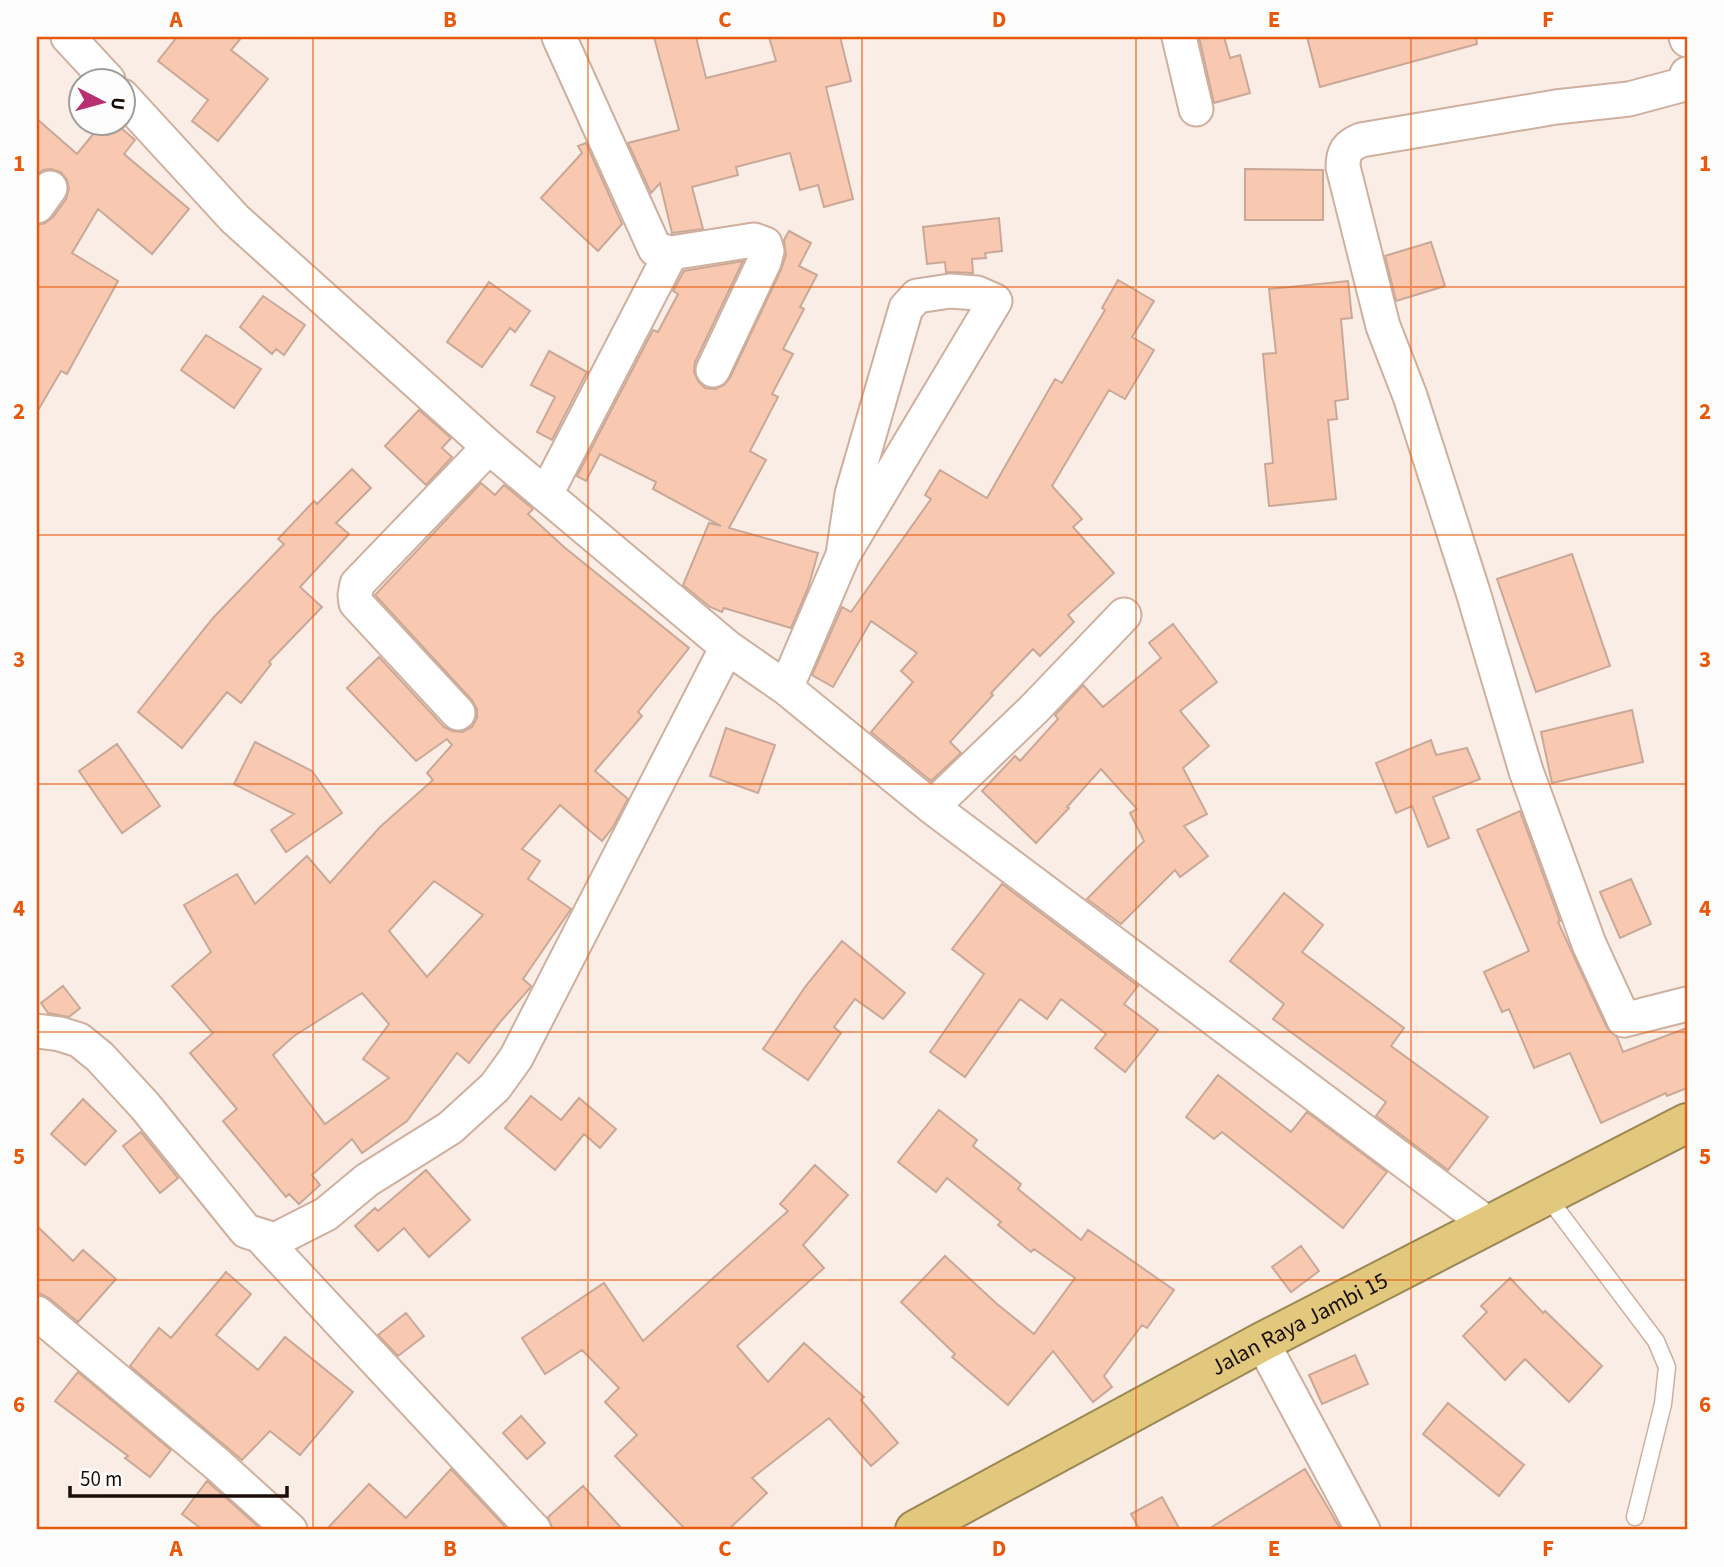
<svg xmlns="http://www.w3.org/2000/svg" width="1724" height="1567" font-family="'Source Sans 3',sans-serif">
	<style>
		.building { fill: #f8c9b0; stroke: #c9a898; stroke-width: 2; fill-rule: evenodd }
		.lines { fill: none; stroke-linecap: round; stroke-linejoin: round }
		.lane-casing { stroke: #cfaf9e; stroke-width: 19 }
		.street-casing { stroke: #cfaf9e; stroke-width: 37 }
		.highway-casing { stroke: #9b8754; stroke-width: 42 }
		.lane { stroke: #fff; stroke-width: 16 }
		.street { stroke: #fff; stroke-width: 33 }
		.highway { stroke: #e2c87d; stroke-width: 38 }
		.grid { fill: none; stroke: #e8590c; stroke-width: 2; stroke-opacity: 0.55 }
		.labels { text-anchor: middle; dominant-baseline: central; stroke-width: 7; stroke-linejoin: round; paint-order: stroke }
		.street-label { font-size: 23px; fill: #180d07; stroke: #fdfdfd }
		.neatline { fill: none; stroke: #e8590c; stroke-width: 2.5 }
		.grid-label { font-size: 23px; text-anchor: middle; font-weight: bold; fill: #e8590c }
	</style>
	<rect width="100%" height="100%" fill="#faede5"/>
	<path class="building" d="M 177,37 L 242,37 L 231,50 L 268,79 L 218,141 L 192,121 L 208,100 L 158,61 Z
		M 654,37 L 696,37 L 706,78 L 776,61 L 769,37 L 840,37 L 851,81 L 826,87 L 853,199 L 824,207 L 818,185 L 800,190 L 790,153 L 736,167 L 738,175 L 692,187 L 703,229 L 672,233 L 660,183 L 651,193 L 628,143 L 679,130 Z
		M 1199,37 L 1224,37 L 1230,58 L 1240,55 L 1250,93 L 1214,103 Z
		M 1307,37 L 1476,37 L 1477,44 L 1320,87 Z
		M 37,119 L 77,154 L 103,122 L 114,122 L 135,140 L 124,154 L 189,209 L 152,254 L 98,209 L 72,253 L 118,281 L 67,374 L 61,371 L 37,412 L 37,225 L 45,223 L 53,217 L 66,199 L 69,189 L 67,180 L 61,172 L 51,169 L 43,170 L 37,175 Z
		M 586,143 L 622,224 L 598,251 L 541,198 L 582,153 L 578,146 Z
		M 1245,169 L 1323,170 L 1323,220 L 1245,220 Z
		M 999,218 L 1002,251 L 985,253 L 986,258 L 972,259 L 973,273 L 946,272 L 945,262 L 927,264 L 923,227 Z
		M 789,231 L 811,243 L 799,266 L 817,275 L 800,307 L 804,309 L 783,349 L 793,354 L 772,394 L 778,397 L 750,451 L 766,460 L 729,528 L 818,553 L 808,588 L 791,628 L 724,608 L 722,612 L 710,607 L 683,585 L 709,523 L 721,526 L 653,489 L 656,482 L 600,454 L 586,481 L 577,476 L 653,330 L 658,332 L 678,294 L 673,291 L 684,271 L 743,261 L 695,362 L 694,372 L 698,381 L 705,388 L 715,389 L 724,385 L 730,378 L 781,270 L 786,255 L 784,240 Z
		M 1431,242 L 1445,286 L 1396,301 L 1385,256 Z
		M 1118,280 L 1154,301 L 1132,337 L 1154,350 L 1125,399 L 1109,390 L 1052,486 L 1082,519 L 1073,527 L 1114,573 L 1068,615 L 1074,622 L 1040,656 L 1033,649 L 991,693 L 993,695 L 950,742 L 961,753 L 931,781 L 871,732 L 913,682 L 901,671 L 917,653 L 871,621 L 833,687 L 812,675 L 842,607 L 851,612 L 931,499 L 925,495 L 940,470 L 987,498 L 1055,379 L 1062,383 L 1105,310 L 1102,308 Z
		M 1348,281 L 1352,318 L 1341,319 L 1348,399 L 1335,401 L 1337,419 L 1328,420 L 1336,499 L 1269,506 L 1265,464 L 1273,463 L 1263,354 L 1276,353 L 1269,289 Z
		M 489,282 L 530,311 L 515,332 L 510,328 L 482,367 L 447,342 Z
		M 263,296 L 305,325 L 284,355 L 276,349 L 272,354 L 240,327 Z
		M 206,335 L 261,369 L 234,408 L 181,370 Z
		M 549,351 L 587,372 L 552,440 L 537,432 L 555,397 L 531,385 Z
		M 419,410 L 451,438 L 442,448 L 452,457 L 426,485 L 385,446 Z
		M 352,469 L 371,488 L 336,523 L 349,534 L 300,587 L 322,607 L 269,662 L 271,664 L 241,703 L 227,692 L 182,748 L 138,712 L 213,618 L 284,544 L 278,539 L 314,501 L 317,504 Z
		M 481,483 L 495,495 L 504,485 L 533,509 L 528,514 L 564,547 L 689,648 L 638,712 L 642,716 L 595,771 L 628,799 L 613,827 L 602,841 L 560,805 L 522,849 L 540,861 L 528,879 L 571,909 L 523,979 L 531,986 L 530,988 L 501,1021 L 469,1063 L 457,1053 L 407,1121 L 362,1153 L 352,1139 L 312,1175 L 320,1185 L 299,1204 L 289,1194 L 286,1197 L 223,1121 L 237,1109 L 190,1053 L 213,1033 L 172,986 L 211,952 L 184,905 L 237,874 L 255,904 L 307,856 L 330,883 L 380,827 L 433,780 L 427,773 L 452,745 L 447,739 L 416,761 L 347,688 L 379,657 L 444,727 L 452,731 L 462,732 L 472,727 L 477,718 L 477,709 L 472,700 L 375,595 ZM 434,881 L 483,915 L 427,977 L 389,931 ZM 362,993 L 389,1024 L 363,1059 L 389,1078 L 325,1124 L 273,1055 L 294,1036 Z
		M 1572,554 L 1610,666 L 1536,692 L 1497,579 Z
		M 1173,624 L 1217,682 L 1180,711 L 1209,746 L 1183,768 L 1207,814 L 1184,826 L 1208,856 L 1180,877 L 1175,870 L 1121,924 L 1087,899 L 1144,841 L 1130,813 L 1137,809 L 1101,769 L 1067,807 L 1069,808 L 1036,843 L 982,791 L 1015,756 L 1020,761 L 1058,719 L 1055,715 L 1083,685 L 1103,707 L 1161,658 L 1149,643 Z
		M 1632,710 L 1643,762 L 1552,783 L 1541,732 Z
		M 726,728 L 775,745 L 758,793 L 710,776 Z
		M 1431,740 L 1436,755 L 1467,748 L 1480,779 L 1433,797 L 1449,838 L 1428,847 L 1412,806 L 1396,813 L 1376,763 Z
		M 255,742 L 312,771 L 342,813 L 286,852 L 271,830 L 294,814 L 234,784 Z
		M 117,744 L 160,806 L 122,833 L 79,771 Z
		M 1520,811 L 1560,921 L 1558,922 L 1607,1028 L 1617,1037 L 1623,1052 L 1687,1028 L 1687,1088 L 1667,1096 L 1666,1093 L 1601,1123 L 1570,1053 L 1534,1068 L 1509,1009 L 1502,1012 L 1484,972 L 1529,951 L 1477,830 Z
		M 1631,879 L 1651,924 L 1620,938 L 1600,892 Z
		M 1002,884 L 1138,986 L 1124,1004 L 1158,1030 L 1125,1072 L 1095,1048 L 1106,1034 L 1061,999 L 1047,1019 L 1020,999 L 965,1077 L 930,1052 L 984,974 L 952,949 Z
		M 1284,893 L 1323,925 L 1302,952 L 1404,1028 L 1391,1046 L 1488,1117 L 1448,1170 L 1376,1116 L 1386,1102 L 1273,1019 L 1284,1004 L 1230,961 Z
		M 842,941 L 905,993 L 883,1019 L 855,999 L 834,1027 L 841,1033 L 808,1080 L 763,1049 L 805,987 Z
		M 63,986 L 80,1008 L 69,1017 L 48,1013 L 41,1003 Z
		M 1218,1075 L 1291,1132 L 1307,1112 L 1387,1172 L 1343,1228 L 1222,1132 L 1214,1139 L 1186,1117 Z
		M 531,1096 L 561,1120 L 579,1098 L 616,1129 L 600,1148 L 584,1134 L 555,1170 L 505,1128 Z
		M 83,1099 L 116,1131 L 85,1165 L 51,1134 Z
		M 939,1110 L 977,1140 L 973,1146 L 1021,1184 L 1018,1189 L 1081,1240 L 1088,1230 L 1174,1290 L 1147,1328 L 1142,1325 L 1104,1376 L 1112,1387 L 1093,1402 L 1053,1351 L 1008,1405 L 952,1357 L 955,1354 L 901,1302 L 945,1256 L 997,1304 L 1034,1334 L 1075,1278 L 1034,1249 L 1031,1252 L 998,1225 L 1001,1222 L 947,1178 L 936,1192 L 898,1162 Z
		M 141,1132 L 178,1178 L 160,1193 L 123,1146 Z
		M 815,1165 L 848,1195 L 803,1245 L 824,1268 L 737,1346 L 768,1382 L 804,1343 L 864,1397 L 861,1400 L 898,1443 L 871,1466 L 829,1418 L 752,1478 L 767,1493 L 728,1530 L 686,1530 L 615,1456 L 637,1435 L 605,1402 L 619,1388 L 582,1350 L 545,1374 L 522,1338 L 604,1283 L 643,1341 L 788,1211 L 780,1204 Z
		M 426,1170 L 470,1220 L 429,1257 L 404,1228 L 378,1251 L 355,1226 L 375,1208 L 378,1211 Z
		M 37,1226 L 73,1261 L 83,1250 L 116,1279 L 78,1322 L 49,1298 L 37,1292 Z
		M 1301,1246 L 1319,1271 L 1291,1292 L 1272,1267 Z
		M 226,1272 L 251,1294 L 216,1335 L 258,1370 L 285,1337 L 353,1392 L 300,1455 L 270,1431 L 242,1460 L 130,1366 L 159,1328 L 171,1338 Z
		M 1510,1278 L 1543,1313 L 1545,1311 L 1602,1366 L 1569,1402 L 1525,1359 L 1505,1380 L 1463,1336 L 1487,1312 L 1481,1306 Z
		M 406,1313 L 424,1336 L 398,1356 L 378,1335 Z
		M 1355,1355 L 1368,1384 L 1322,1404 L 1309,1375 Z
		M 78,1372 L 171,1450 L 150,1477 L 125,1458 L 128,1456 L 55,1401 Z
		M 1448,1403 L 1524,1465 L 1499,1496 L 1423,1434 Z
		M 521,1416 L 545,1443 L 527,1459 L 503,1433 Z
		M 451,1469 L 508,1530 L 326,1530 L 369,1484 L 406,1518 Z
		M 1305,1469 L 1341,1530 L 1207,1530 Z
		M 207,1481 L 262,1530 L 203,1530 L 182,1514 Z
		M 583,1486 L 623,1530 L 553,1530 L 548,1517 Z
		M 1162,1497 L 1180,1530 L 1140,1530 L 1131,1514 Z"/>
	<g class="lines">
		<g class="lane-casing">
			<path id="lane" d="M 1546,1195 L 1656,1341 L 1667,1367 L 1663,1404 L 1635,1517"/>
		</g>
		<g class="street-casing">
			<path id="street" d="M 68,37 L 108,80
				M 559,37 L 655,249 L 671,253 L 754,240 L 765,244 L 767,251 L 764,262 L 713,370
				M 1179,37 L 1196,109
				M 1686,37 L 1687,40
				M 1687,74 L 1685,84 L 1629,99 L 1556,107 L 1361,140 C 1347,146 1343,152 1343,167 L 1383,326 L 1410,396 L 1473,592 L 1526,771 L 1589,944 L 1624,1020 L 1687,1004
				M 122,96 L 235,219 L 489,447 L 727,647 L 786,688 L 932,807 L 1489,1225
				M 37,206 L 50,188
				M 546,494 L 671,253
				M 786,688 L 843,555 L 995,301 L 977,293 L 950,291 L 917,296 L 906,308 L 852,494 L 843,555
				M 458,713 L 356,603 L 355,595 L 357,584 L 489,447
				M 932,807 L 1035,708 L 1124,615
				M 37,1031 L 60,1034 L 79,1040 L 100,1057 L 145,1106 L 246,1231 L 275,1240 L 326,1214 L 367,1180 L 450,1128 L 495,1087 L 516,1058 L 727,647
				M 261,1237 L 534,1530
				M 37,1313 L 217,1464 L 290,1530
				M 1262,1342 L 1363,1530"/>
		</g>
		<g class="highway-casing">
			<g id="highway">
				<path id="s1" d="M 915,1530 L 1262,1342 L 1687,1123"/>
			</g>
		</g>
		<use href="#lane" class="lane"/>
		<use href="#street" class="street"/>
		<use href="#highway" class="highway"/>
	</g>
	<path class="grid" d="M 313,37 L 313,1530M 588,37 L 588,1530M 862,37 L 862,1530M 1136,37 L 1136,1530M 1411,37 L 1411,1530M 37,287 L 1687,287M 37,535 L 1687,535M 37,784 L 1687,784M 37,1032 L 1687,1032M 37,1280 L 1687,1280"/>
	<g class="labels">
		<g class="street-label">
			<text stroke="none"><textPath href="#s1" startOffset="436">Jalan Raya Jambi 15</textPath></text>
		</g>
	</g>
	<rect width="1724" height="1567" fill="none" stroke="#fdfdfd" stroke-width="77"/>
	<g transform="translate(102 102) rotate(96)"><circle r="33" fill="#fdfdfd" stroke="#a19d9b" stroke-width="2"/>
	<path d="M0-5L12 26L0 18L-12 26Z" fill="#b83070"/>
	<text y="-10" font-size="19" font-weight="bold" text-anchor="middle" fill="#180d07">U</text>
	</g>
	<path d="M70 1486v10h217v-10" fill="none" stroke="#180d07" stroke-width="3.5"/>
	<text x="80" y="1486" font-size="21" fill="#180d07" stroke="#fdfdfd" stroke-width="5" paint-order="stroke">50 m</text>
	<rect x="38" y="38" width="1648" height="1490" class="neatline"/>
	<g class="grid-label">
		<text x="176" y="27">A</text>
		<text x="450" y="27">B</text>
		<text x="725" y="27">C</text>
		<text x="999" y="27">D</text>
		<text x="1274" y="27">E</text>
		<text x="1548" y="27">F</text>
		<text x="19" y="171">1</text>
		<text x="1705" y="171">1</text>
		<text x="19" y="419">2</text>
		<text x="1705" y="419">2</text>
		<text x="19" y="667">3</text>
		<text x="1705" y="667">3</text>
		<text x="19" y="916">4</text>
		<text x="1705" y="916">4</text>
		<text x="19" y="1164">5</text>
		<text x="1705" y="1164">5</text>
		<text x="19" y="1412">6</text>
		<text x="1705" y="1412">6</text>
		<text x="176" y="1556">A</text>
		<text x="450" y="1556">B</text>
		<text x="725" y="1556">C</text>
		<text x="999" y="1556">D</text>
		<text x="1274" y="1556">E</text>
		<text x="1548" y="1556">F</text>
	</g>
</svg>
